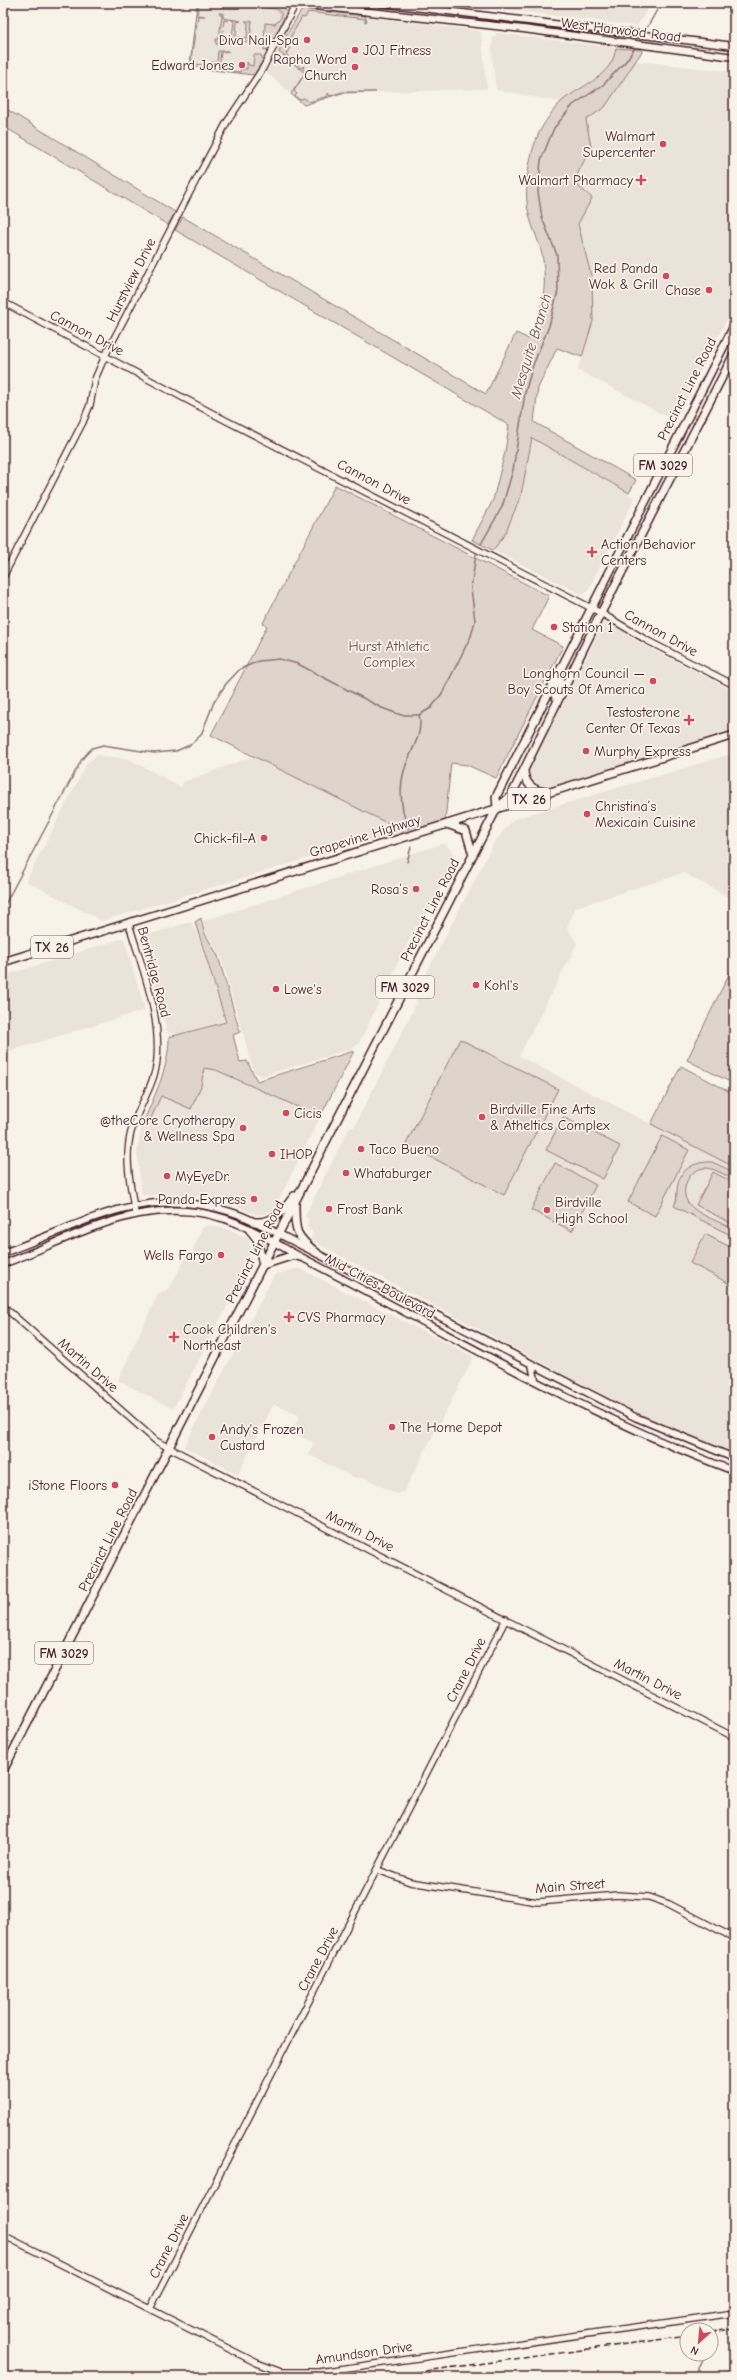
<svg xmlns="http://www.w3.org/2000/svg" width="737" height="2380" font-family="'Comic Neue',sans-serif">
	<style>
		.built { fill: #eae3da }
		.green { fill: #ded4cc; stroke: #947a7c }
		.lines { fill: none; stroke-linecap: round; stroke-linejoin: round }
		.stream { stroke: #8e7275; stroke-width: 1.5 }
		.tertiary-casing { stroke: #4a1f2b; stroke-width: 8 }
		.secondary-casing { stroke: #4a1f2b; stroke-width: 9 }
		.primary-casing { stroke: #4a1f2b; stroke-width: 10 }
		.tertiary { stroke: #f7f3e8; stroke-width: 5.5 }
		.secondary { stroke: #f7f3e8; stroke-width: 6 }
		.primary { stroke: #f7f3e8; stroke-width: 7 }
		.rail { stroke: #4a1f2b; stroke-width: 1.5; stroke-dasharray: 6 3; stroke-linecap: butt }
		.poi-dot { fill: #d1495b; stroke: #f7f3e8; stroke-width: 1.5 }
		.labels { text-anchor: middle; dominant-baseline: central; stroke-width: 3.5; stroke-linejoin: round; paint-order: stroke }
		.shield { fill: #f7f3e8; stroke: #7e5f64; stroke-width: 1 }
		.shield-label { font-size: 13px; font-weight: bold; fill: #4a1f2b }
		.street-label { font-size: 14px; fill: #4a1f2b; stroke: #f7f3e8 }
		.poi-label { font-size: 14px; fill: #4a1f2b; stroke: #f7f3e8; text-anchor: start }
		.park-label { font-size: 14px; fill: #6f4c53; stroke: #f7f3e8 }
		.water-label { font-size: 15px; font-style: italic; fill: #6c4950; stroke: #f7f3e8 }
	</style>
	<rect width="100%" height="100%" fill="#f7f3e8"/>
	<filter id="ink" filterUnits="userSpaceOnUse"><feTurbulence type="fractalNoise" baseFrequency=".025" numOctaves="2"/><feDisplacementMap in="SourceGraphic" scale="8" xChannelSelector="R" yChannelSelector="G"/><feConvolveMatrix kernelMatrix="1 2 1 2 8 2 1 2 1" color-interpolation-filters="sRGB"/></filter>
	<g filter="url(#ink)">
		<path class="built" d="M 197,3 L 254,3 L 286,8 L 287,14 L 273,42 L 254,75 L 203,69 L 190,65 Z
			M 431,3 L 488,3 L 485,9 Z
			M 506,3 L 652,3 L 637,26 L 508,10 Z
			M 305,9 L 481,31 L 487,89 L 342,93 L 304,105 L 266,72 L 286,35 L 301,11 Z
			M 497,33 L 616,48 L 614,60 L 608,69 L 561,102 L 496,90 L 492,56 L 492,40 Z
			M 635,61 L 734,72 L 734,306 L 675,421 L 578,370 L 593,321 L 592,279 L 578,224 L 592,198 L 578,186 L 576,177 L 591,147 L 586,120 L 605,107 Z
			M 532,437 L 635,498 L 587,592 L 581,594 L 493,550 L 505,534 L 521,495 Z
			M 604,623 L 610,623 L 647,647 L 734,691 L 734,730 L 545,789 L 537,788 L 528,778 L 528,771 Z
			M 734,753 L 734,900 L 684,873 L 576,907 L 567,927 L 577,944 L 519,1056 L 734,1167 L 734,1453 L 637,1413 L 311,1240 L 313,1233 L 307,1226 L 308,1218 L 305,1216 L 349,1128 L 354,1127 L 417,1003 L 415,995 L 495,841 L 514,819 Z
			M 97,755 L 129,759 L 181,787 L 183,782 L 254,756 L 407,833 L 361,842 L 102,921 L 26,881 L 87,763 Z
			M 445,843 L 456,857 L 421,928 L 416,926 L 359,1043 L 353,1048 L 262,1076 L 254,1072 L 221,957 L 205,931 L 203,921 Z
			M 190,922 L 196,930 L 225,1021 L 177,1034 L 167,1033 L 159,997 L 142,941 L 145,940 L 144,936 Z
			M 124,938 L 145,1010 L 3,1053 L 3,976 Z
			M 204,1068 L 216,1070 L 320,1117 L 276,1205 L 272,1211 L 265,1214 L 256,1214 L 220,1200 L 190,1195 L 142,1195 L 137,1152 L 142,1125 L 147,1126 L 161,1096 L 201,1086 Z
			M 208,1225 L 233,1231 L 242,1236 L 248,1239 L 252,1252 L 236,1283 L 238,1286 L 173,1409 L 118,1380 L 158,1294 L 169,1289 L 188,1254 L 191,1255 L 202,1228 Z
			M 299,1268 L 474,1357 L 404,1491 L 397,1494 L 365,1478 L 352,1477 L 308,1454 L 314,1443 L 291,1432 L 300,1416 L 274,1404 L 238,1474 L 184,1447 L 274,1275 Z"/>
		<path class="green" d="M 197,3 L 199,3 L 197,15 L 205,16 L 198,16 L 191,59 L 195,60 L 194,64 L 211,66 L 212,62 L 217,62 L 218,51 L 229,51 L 221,52 L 219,69 L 240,72 L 241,69 L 247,69 L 247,62 L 249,65 L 253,66 L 254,55 L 261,55 L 263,60 L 254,75 L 203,69 L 190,65 Z
			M 220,3 L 254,3 L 283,6 L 287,12 L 269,49 L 264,50 L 265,23 L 275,24 L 281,18 L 281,13 L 276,9 L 226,4 L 225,7 L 220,7 Z
			M 305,9 L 365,16 L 367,21 L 365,22 L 365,19 L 308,12 L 305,18 L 302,17 L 290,38 L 293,41 L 286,40 L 285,37 L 301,11 Z
			M 219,13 L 223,13 L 223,18 L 229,19 L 228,21 L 224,20 L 223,36 L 232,37 L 234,21 L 230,19 L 241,21 L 237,22 L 236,37 L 247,38 L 248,23 L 245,21 L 252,21 L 250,39 L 259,40 L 258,43 L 222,39 L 221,45 L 216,44 L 216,39 L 219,39 L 222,15 Z
			M 282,44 L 290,48 L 286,54 L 301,68 L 304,66 L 303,69 L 306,72 L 294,91 L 297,94 L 295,96 L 300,100 L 304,98 L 309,102 L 328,96 L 328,93 L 330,96 L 342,92 L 376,92 L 342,93 L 304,105 L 291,94 L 305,73 L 279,52 Z
			M 616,48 L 643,50 L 605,107 L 586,120 L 591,147 L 576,177 L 578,186 L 592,198 L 578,224 L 592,279 L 593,321 L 582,357 L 557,348 L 538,388 L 534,422 L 636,480 L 629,493 L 532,438 L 521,495 L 505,534 L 493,550 L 472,540 L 493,500 L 505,452 L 509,425 L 175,230 L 183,217 L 486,394 L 516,333 L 529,339 C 542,310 547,293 543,260 C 541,244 532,229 529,214 C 523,192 529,153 539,133 C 544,123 554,108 562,101 C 583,84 612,77 616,48 Z
			M 3,107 L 175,212 L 168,225 L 3,126 Z
			M 335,485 L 549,596 L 532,630 L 563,646 L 496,778 L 467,765 L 451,763 L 445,821 L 407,833 L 211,735 L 267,626 L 263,623 Z
			M 201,918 L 204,932 L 218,956 L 240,1032 L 233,1035 L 240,1062 L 247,1061 L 257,1081 L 354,1051 L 320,1117 L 216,1070 L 204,1068 L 201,1086 L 191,1109 L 161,1096 L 147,1127 L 142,1125 C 154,1097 169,1068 169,1037 L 226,1022 L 195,922 Z
			M 734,964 L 734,1084 L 687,1060 Z
			M 460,1039 L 558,1089 L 504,1195 L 406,1144 Z
			M 681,1066 L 734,1094 L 734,1167 L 651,1124 Z
			M 563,1117 L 620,1146 L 603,1179 L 546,1150 Z
			M 662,1136 L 689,1150 L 655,1216 L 628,1202 Z
			M 712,1162 L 734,1172 L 734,1180 C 725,1175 715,1168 705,1168 C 689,1169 679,1189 688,1203 C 697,1215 721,1222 734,1229 L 734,1237 L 674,1206 C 678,1198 676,1193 678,1184 C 681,1168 697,1161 712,1162 Z
			M 555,1163 L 596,1185 L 572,1231 L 531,1210 Z
			M 713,1172 L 734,1183 L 734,1225 L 696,1205 Z
			M 705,1234 L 734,1249 L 734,1286 L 690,1263 Z"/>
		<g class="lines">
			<path class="stream" d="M 644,33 L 661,3
				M 638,43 L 642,36
				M 481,544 L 502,507 L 513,470 L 525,393 L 533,365 L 549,326 L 558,291 L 557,255 L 542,218 L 538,192 L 541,160 L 554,128 L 573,105 L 603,85 L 626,61 L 636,46
				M 408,829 C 401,809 398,789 405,768 C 410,751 424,734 419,715
				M 407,862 L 411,847
				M 3,908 L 82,759 L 92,748 L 103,745 L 154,753 L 176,751 L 190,745 L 201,735 L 214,702 L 226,684 L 240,669 L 259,661 L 279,659 L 298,664 L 382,708 L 401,715 L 419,715 L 431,708 L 443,692 L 471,636 L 475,621 L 471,588 L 476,554
				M 733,2302 L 734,2300
				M 711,2341 L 714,2334
				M 695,2377 L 706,2354"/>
			<g class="tertiary-casing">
				<path id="tertiary" d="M 3,302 L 225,420 L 601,613 L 648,641 L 734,685
					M 3,577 L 83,422 L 90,405 L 95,379 L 105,356 L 193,186 L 227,122 L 263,68 L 296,3
					M 129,924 C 142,968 161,1014 157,1060 C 155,1085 137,1108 131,1132 C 124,1158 131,1188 135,1214
					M 3,1306 L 156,1441 L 734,1737
					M 378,1870 L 410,1882 L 538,1902 L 618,1895 L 649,1897 L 669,1904 L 734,1938
					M 3,2235 L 257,2363 L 281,2372 L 319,2372 L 734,2313
					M 150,2309 L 506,1619"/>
			</g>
			<g class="secondary-casing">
				<path id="secondary" d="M 290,3 L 523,29 L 734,57
					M 381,3 L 734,46
					M 3,1253 C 85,1224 140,1184 231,1212 C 248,1217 263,1226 279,1234 L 635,1417 L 734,1458
					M 3,1264 C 82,1235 154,1186 241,1225 C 260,1233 278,1245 297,1255 C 441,1329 582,1414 734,1471
					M 532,1364 L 535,1380"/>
			</g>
			<g class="primary-casing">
				<path id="primary" d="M 558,700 L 555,696 L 560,680 L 558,675
					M 524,770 C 524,783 533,791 546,792
					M 497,808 L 496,797 L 734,326
					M 447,824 L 466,831 L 473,855
					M 3,962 L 734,735
					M 295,1203 C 295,1231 294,1235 317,1253
					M 255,1222 C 275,1223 283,1211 294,1196
					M 249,1229 L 257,1239 L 263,1265 L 294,1255 L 300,1257
					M 3,1771 L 497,808 L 511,796 L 601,613 L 734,354"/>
			</g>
			<use href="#tertiary" class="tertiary"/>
			<use href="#secondary" class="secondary"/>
			<use href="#primary" class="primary"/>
			<path class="rail" d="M 711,2332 L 734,2329
				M 380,2377 L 687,2336"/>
		</g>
	</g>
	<g class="poi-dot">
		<circle cx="307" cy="40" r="4"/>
		<circle cx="355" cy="50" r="4"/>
		<circle cx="242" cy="65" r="4"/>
		<circle cx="355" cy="67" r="4"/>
		<circle cx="663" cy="144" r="4"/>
		<path d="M639 174h4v4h4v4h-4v4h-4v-4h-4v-4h4z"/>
		<circle cx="666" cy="276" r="4"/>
		<circle cx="709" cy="290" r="4"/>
		<path d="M590 546h4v4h4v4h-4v4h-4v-4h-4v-4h4z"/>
		<circle cx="554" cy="627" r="4"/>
		<circle cx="653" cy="681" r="4"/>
		<path d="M687 714h4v4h4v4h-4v4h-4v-4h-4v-4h4z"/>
		<circle cx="586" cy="751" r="4"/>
		<circle cx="587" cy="814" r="4"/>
		<circle cx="264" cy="838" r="4"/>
		<circle cx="416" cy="889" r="4"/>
		<circle cx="476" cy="985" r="4"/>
		<circle cx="276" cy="989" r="4"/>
		<circle cx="286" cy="1113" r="4"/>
		<circle cx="482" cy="1117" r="4"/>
		<circle cx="243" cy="1128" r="4"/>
		<circle cx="361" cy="1149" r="4"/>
		<circle cx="272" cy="1154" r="4"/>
		<circle cx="346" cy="1173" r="4"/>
		<circle cx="167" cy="1176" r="4"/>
		<circle cx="254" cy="1199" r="4"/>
		<circle cx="329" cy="1209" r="4"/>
		<circle cx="547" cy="1210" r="4"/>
		<circle cx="221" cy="1255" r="4"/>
		<path d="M287 1311h4v4h4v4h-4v4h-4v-4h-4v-4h4z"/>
		<path d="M172 1331h4v4h4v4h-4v4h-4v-4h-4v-4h4z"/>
		<circle cx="392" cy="1427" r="4"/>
		<circle cx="212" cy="1437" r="4"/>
		<circle cx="115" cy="1485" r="4"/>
	</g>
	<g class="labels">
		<g class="shield">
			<rect x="634" y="454" width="58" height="22" rx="3"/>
			<rect x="508" y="788" width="42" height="22" rx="3"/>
			<rect x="31" y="936" width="42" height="22" rx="3"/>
			<rect x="376" y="976" width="58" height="22" rx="3"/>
			<rect x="35" y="1642" width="58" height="22" rx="3"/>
		</g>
		<g class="shield-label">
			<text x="663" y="465">FM 3029</text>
			<text x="529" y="799">TX 26</text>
			<text x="52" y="947">TX 26</text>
			<text x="405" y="987">FM 3029</text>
			<text x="64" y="1653">FM 3029</text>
		</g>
		<g class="street-label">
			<text transform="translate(621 30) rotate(7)">West Harwood Road</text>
			<text transform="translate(131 280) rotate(-63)">Hurstview Drive</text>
			<text transform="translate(87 333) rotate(28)">Cannon Drive</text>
			<text transform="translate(687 389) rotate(-63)">Precinct Line Road</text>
			<text transform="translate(374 482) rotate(28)">Cannon Drive</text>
			<text transform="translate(661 633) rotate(29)">Cannon Drive</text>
			<text transform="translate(365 836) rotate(-17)">Grapevine Highway</text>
			<text transform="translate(430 910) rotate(-63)">Precinct Line Road</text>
			<text transform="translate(154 972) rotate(75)">Bentridge Road</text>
			<text transform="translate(255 1252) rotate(-63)">Precinct Line Road</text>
			<text transform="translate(380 1286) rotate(28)">Mid Cities Boulevard</text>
			<text transform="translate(88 1365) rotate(41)">Martin Drive</text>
			<text transform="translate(360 1531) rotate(27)">Martin Drive</text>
			<text transform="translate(108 1540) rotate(-63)">Precinct Line Road</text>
			<text transform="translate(466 1670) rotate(-63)">Crane Drive</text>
			<text transform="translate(648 1679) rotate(27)">Martin Drive</text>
			<text transform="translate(570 1886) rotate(-4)">Main Street</text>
			<text transform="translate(318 1959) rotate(-62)">Crane Drive</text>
			<text transform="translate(169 2246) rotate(-63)">Crane Drive</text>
			<text transform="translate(364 2353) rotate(-8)">Amundson Drive</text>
		</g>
		<g class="poi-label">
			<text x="299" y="40" text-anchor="end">Diva Nail-Spa</text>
			<text x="363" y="50">JOJ Fitness</text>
			<text x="347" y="59" text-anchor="end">Rapha Word<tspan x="347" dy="16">Church</tspan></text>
			<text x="234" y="65" text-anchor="end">Edward Jones</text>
			<text x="655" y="136" text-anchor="end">Walmart<tspan x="655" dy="16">Supercenter</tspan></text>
			<text x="633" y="180" text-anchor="end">Walmart Pharmacy</text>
			<text x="658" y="268" text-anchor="end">Red Panda<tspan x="658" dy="16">Wok &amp; Grill</tspan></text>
			<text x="701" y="290" text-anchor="end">Chase</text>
			<text x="601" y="544">Action Behavior<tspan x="601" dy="16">Centers</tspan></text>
			<text x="562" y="627">Station 1</text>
			<text x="645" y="673" text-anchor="end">Longhorn Council —<tspan x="645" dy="16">Boy Scouts Of America</tspan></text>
			<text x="680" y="712" text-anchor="end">Testosterone<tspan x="680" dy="16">Center Of Texas</tspan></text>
			<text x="594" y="751">Murphy Express</text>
			<text x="595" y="806">Christina’s<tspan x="595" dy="16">Mexicain Cuisine</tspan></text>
			<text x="256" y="838" text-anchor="end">Chick-fil-A</text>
			<text x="408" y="889" text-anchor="end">Rosa’s</text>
			<text x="484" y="985">Kohl's</text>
			<text x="284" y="989">Lowe's</text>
			<text x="490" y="1109">Birdville Fine Arts<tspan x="490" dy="16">&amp; Atheltics Complex</tspan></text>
			<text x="294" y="1113">Cicis</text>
			<text x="235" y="1120" text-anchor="end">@theCore Cryotherapy<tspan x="235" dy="16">&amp; Wellness Spa</tspan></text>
			<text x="369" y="1149">Taco Bueno</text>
			<text x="280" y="1154">IHOP</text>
			<text x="354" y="1173">Whataburger</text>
			<text x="175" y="1176">MyEyeDr.</text>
			<text x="246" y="1199" text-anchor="end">Panda Express</text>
			<text x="555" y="1202">Birdville<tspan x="555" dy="16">High School</tspan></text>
			<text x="337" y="1209">Frost Bank</text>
			<text x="213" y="1255" text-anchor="end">Wells Fargo</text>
			<text x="297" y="1317">CVS Pharmacy</text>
			<text x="183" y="1329">Cook Children's<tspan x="183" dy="16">Northeast</tspan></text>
			<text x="400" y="1427">The Home Depot</text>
			<text x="220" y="1429">Andy's Frozen<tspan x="220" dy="16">Custard</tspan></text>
			<text x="107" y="1485" text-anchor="end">iStone Floors</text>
		</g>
		<g class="park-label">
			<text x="389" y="646">Hurst Athletic<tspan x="389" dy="16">Complex</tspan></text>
		</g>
		<g class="water-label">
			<text transform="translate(531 346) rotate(-73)">Mesquite Branch</text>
		</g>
	</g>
	<rect width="737" height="2380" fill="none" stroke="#f7f3e8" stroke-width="16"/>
	<rect x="8" y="8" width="721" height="2364" fill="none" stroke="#4a1f2b" stroke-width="1.5" filter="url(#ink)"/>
	<g transform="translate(699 2342) rotate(207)"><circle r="19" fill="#f7f3e8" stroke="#b29e9c"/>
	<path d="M0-3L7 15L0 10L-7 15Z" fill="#d1495b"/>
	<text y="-6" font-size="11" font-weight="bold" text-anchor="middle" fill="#4a1f2b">N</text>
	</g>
</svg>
